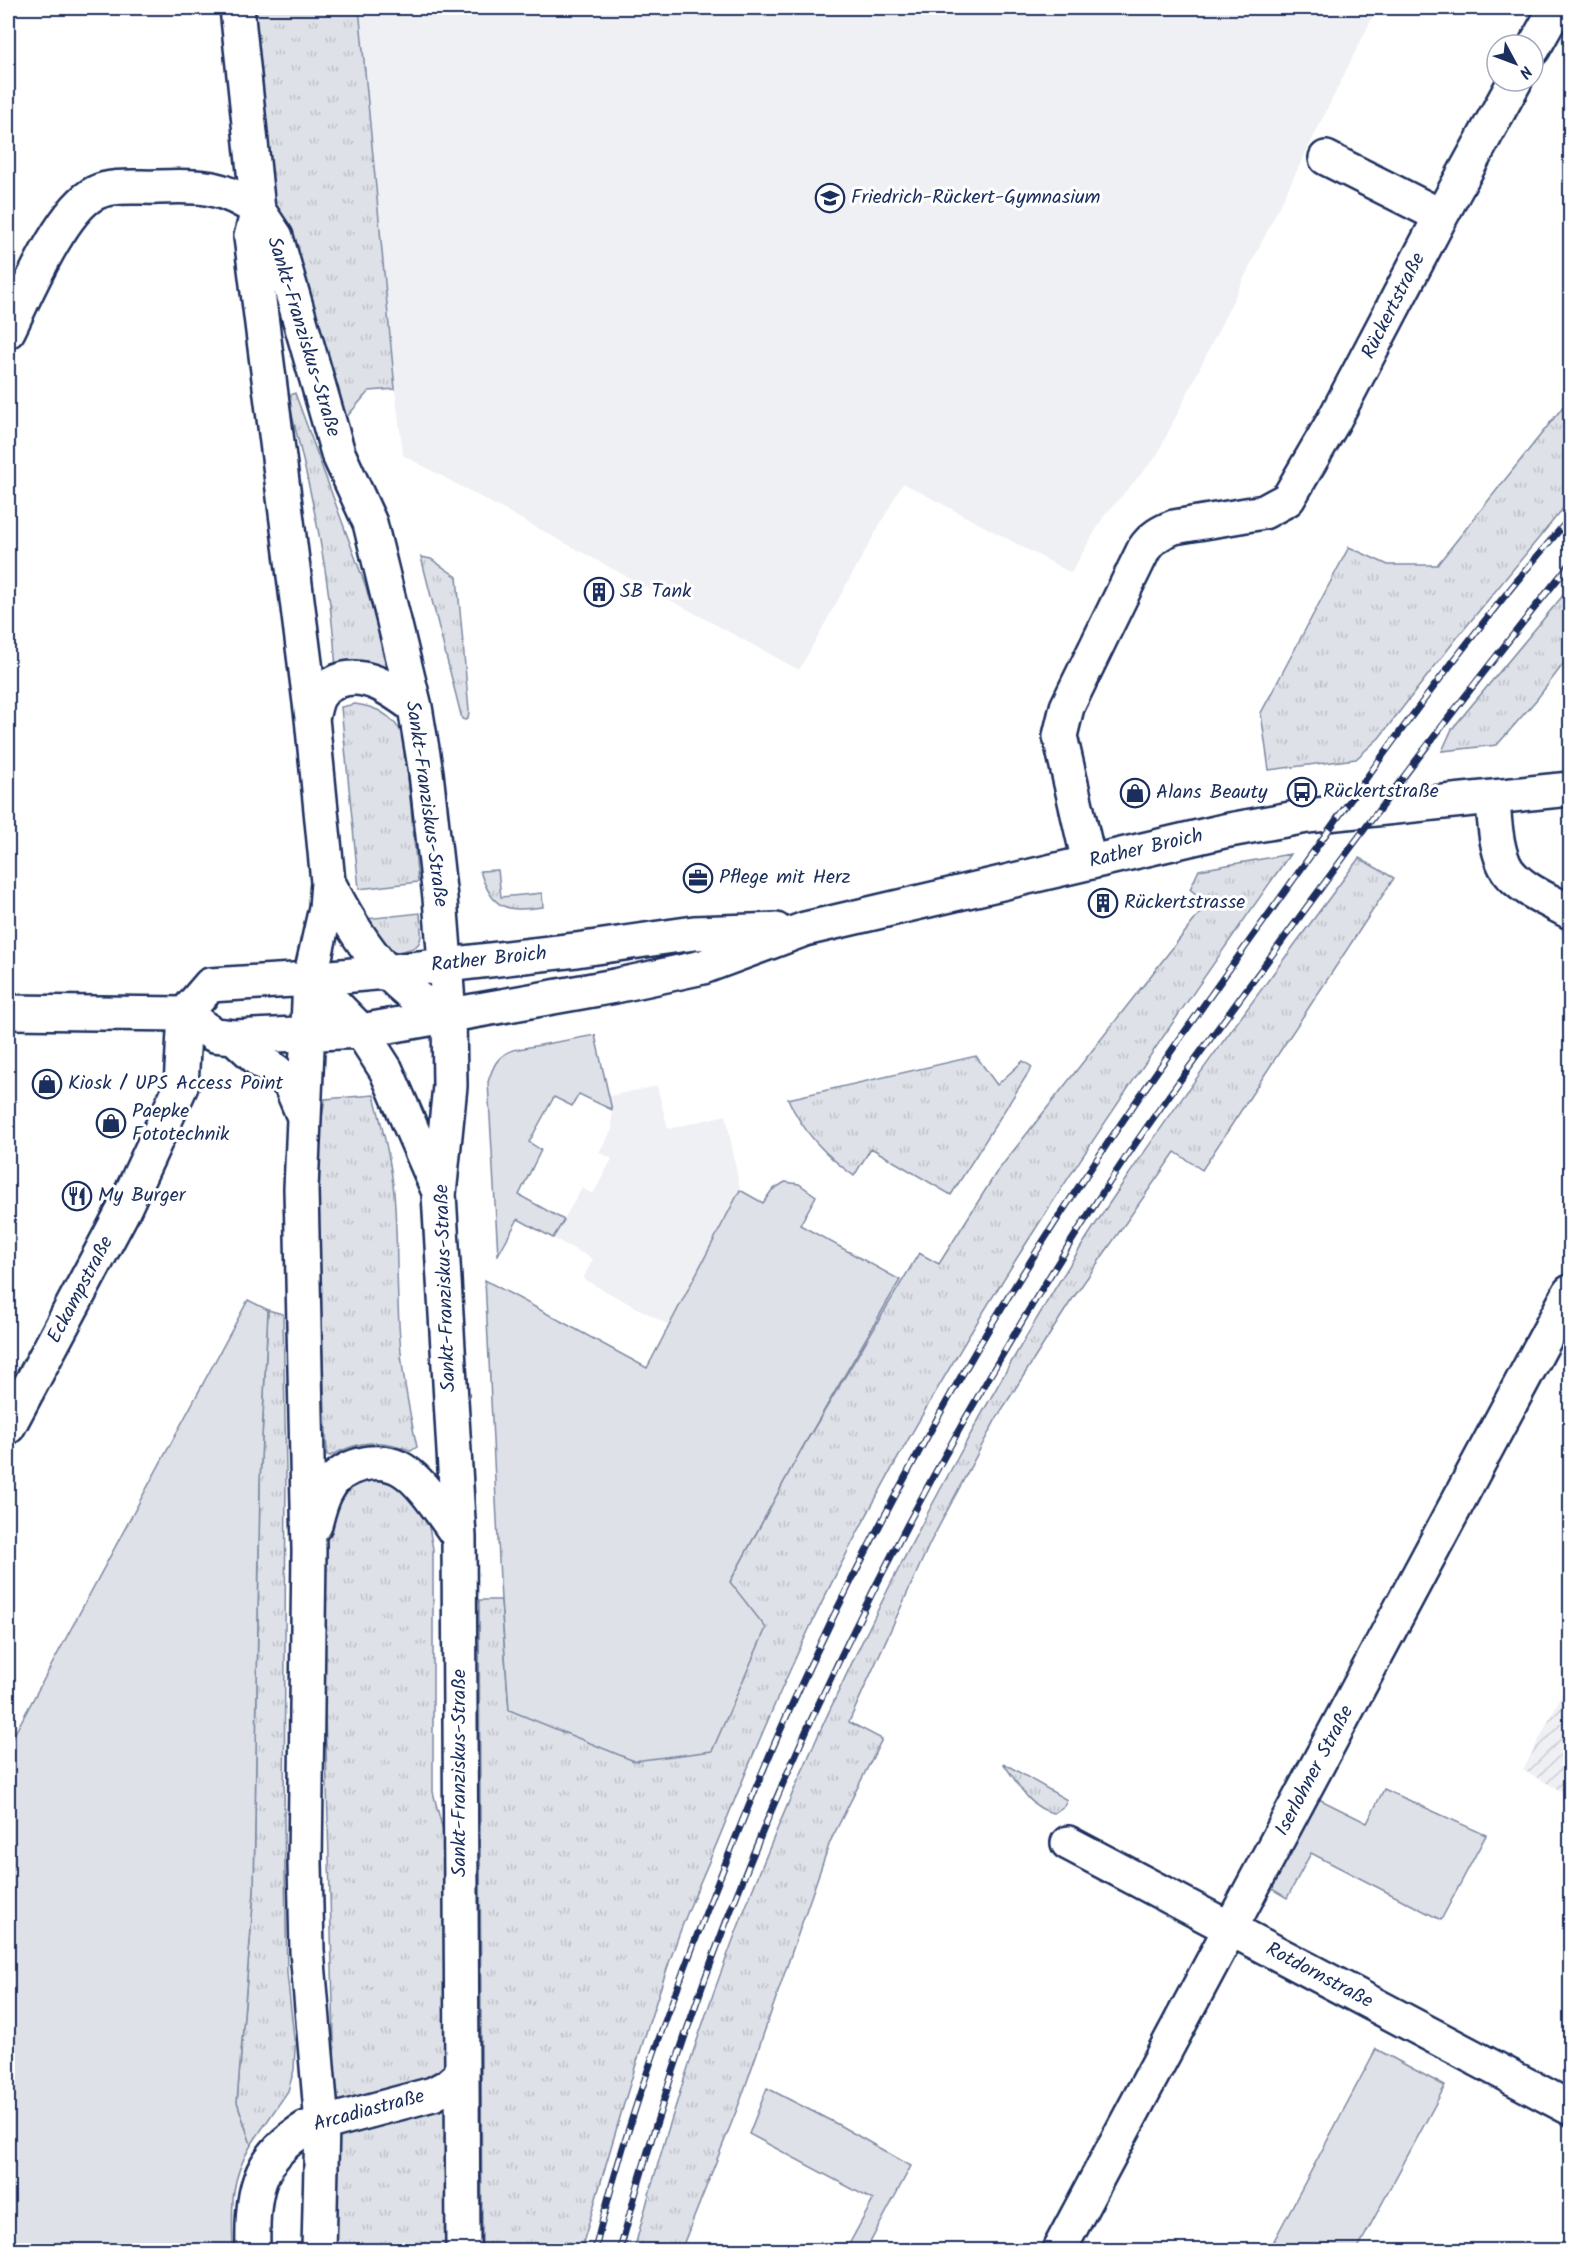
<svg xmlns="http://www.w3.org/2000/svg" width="1578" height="2258" font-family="Kalam,sans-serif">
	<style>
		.built { fill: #eff0f4 }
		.industrial { fill: url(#industrial-furrows) }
		.grass { fill: url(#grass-tufts); stroke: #7c88a2; stroke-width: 1.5 }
		.green { fill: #dee1e7; stroke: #7c88a2; stroke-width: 1.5 }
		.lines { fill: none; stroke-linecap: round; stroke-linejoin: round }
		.street-casing { stroke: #1b2f5e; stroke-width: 38 }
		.secondary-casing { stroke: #1b2f5e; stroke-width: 38 }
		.street { stroke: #fff; stroke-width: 33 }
		.secondary { stroke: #fff; stroke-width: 33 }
		.rail-casing { stroke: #1b2f5e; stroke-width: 7 }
		.rail { stroke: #fff; stroke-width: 4.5; stroke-dasharray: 14; stroke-linecap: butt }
		.labels { text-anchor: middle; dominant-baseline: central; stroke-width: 6; stroke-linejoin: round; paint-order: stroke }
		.poi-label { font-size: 20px; fill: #1b2f5e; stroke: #fff; text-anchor: start }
		.street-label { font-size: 20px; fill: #1b2f5e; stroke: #fff }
	</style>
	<defs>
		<pattern id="industrial-furrows" width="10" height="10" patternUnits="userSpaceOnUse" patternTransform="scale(1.5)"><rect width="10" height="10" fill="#eff0f4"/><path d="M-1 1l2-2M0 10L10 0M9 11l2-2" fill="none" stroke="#ccced4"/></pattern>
		<pattern id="grass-tufts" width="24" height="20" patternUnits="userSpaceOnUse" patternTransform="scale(1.5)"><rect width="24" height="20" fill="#dee1e7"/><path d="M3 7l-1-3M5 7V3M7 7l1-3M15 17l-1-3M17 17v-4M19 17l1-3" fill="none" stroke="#bec1c9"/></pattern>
	</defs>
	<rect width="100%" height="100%" fill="#fff"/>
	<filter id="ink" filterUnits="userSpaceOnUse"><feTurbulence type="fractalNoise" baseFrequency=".0167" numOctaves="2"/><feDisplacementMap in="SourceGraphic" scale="12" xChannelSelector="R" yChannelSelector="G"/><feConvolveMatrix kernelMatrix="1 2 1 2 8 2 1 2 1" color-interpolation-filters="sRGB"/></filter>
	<g filter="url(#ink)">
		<path class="built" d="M 359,8 L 1377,8 L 1156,457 L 1104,516 L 1071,573 L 903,483 L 799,670 L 403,455 L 395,389 Z
			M 657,1086 L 668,1129 L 726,1115 L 740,1190 L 669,1325 L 583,1279 L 593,1259 L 553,1238 L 582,1188 L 593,1194 L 612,1159 L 599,1152 L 612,1130 L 612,1110 L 609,1096 Z"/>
		<path class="industrial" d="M 1570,1680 L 1570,1796 L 1523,1770 Z"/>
		<path class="grass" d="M 252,8 L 359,8 L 395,389 L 369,391 L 345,419 L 266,180 Z
			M 295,393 L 366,587 L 390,674 L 336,670 C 331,577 311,489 288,399 L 291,395 Z
			M 1570,398 L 1570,500 L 1456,639 L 1379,738 L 1356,759 L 1269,770 L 1261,713 L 1349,547 L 1388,565 L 1437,565 Z
			M 421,557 L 431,559 L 457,577 L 469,711 L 468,719 L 465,720 L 462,719 Z
			M 1570,587 L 1570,655 L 1537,699 L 1497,745 L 1442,751 L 1452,729 Z
			M 355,704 C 379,707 392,716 404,736 L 418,882 L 359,889 L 341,707 Z
			M 1290,854 C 1116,1103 942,1352 810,1627 C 777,1696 748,1767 719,1838 C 705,1872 689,1906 677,1940 C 641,2042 611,2147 581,2250 L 482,2250 L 479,1600 L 501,1600 L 509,1710 L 730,1582 L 801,1450 L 919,1253 L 939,1264 L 996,1173 L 1207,904 L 1190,889 L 1199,870 Z
			M 1359,858 L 1394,878 L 1202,1170 L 1175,1152 L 1069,1304 L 996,1419 L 930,1543 L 849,1722 L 882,1739 L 830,1842 L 741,2099 L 681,2250 L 634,2250 C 704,1981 813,1723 946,1479 C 1000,1379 1057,1280 1121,1186 C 1197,1074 1279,966 1359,858 Z
			M 498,870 L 501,897 L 542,893 L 543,907 C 506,912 492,910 480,871 Z
			M 420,913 C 422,945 425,948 390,953 L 365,919 Z
			M 976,1056 L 997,1085 L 1023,1061 L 1032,1067 L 951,1195 L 871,1148 L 854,1176 C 825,1155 803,1132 788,1099 Z
			M 374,1095 C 382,1127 391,1160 394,1193 C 398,1241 396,1290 400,1339 C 402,1375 409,1411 417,1447 L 411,1451 C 382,1438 358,1441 330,1456 L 327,1455 L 316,1201 L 319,1136 L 325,1099 Z
			M 268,1310 L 283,1314 L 286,1469 L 284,1822 L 287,1973 L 295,2047 L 294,2070 L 288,2091 L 251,2145 L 237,2102 L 254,1891 L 260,1481 Z
			M 361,1473 L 401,1479 L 427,1516 L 433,1549 L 433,1792 L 449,1854 L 448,2068 L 435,2085 L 336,2113 L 320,1531 L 326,1504 Z
			M 1003,1763 L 1067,1800 L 1064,1806 L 1054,1813 C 1029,1809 1017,1781 1003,1763 Z
			M 447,2103 L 448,2250 L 333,2250 L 337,2129 Z"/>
		<path class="green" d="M 595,1035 L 612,1110 L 579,1094 L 572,1106 L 554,1097 L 529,1142 L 541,1150 L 519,1195 L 564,1220 L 553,1238 L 518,1219 L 498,1255 L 488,1082 C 493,1066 497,1056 513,1050 Z
			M 785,1182 L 799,1184 L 816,1196 L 800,1225 L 900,1280 L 801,1450 L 730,1582 L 766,1628 L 712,1751 L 634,1761 L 509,1710 L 501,1600 L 485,1280 L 647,1368 L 740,1190 L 763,1203 L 772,1190 Z
			M 248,1300 L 268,1310 L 260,1481 L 254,1891 L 237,2102 L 251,2145 C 229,2182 232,2208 233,2250 L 8,2250 L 8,1746 Z
			M 1384,1789 L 1486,1835 L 1441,1920 L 1311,1853 L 1287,1898 L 1270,1888 L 1317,1798 L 1367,1823 Z
			M 1376,2049 L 1445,2086 L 1357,2250 L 1269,2250 Z
			M 767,2088 L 839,2125 L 911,2166 L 866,2250 L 846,2250 L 873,2200 L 749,2134 Z"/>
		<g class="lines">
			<g class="street-casing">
				<path id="street" d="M 1533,49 L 1556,8
					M 1326,158 L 1441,216
					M 8,331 C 25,297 61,210 95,193 C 113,184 139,188 158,187 C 201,185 222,186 258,210
					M 1493,798 C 1494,819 1496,854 1508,871 C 1522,890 1551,901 1570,912
					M 1089,862 L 1060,736 L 1067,707 L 1144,549 C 1152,537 1161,532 1174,527 L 1264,512 L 1288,499 L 1334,420 L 1441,216 L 1515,81
					M 8,1427 L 123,1211 L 181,1086 L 185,1014
					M 1068,1843 L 1570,2108
					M 253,2250 C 252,2196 255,2159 306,2128 L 433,2094 L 448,2086 L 461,2075
					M 1059,2250 C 1229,1931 1399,1611 1570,1292"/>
			</g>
			<g class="secondary-casing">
				<path id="secondary" d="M 237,8 L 258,210 L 251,237 L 312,718 L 328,882 L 326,908 L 310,979 L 301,1189 L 309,1550 L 305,1863 L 307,1951 L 322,2124 L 319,2250
					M 258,210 L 276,237 L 338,453 L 370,523 L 415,707 L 426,773 L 440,898 L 449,1016 L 450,1086 L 439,1194 L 459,1537 L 463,2250
					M 312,718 C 314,712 315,702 319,696 C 323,689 331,684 338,681 C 366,670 393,691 415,707
					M 328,882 C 356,937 390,991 449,1016
					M 310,979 L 361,1031 L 386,1070 L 439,1192
					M 8,1012 L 185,1014 L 214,1035 L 234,1037 L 361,1031 L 615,986 L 703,967 L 805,929 L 1224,831 L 1307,816 L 1570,789
					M 185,1014 L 210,985 L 310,979 L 385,972 L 576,950 L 694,933 L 776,930
					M 234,1037 L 260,1061 L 276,1071 L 290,1084 L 304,1117
					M 315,1525 C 318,1513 321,1500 327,1490 C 340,1464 379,1455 403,1470 C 424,1483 444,1517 459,1537"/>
			</g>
			<use href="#street" class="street"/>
			<use href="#secondary" class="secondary"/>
			<g class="rail-casing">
				<path id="rail" d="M 595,2250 C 624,2130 667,2012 712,1897 C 737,1835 761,1772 789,1711 C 840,1598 898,1487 959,1380 C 1051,1219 1158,1068 1266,918 C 1363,782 1460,644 1570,518
					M 620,2250 C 718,1878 889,1524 1097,1201 C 1155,1111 1221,1025 1285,937 C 1377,811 1471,685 1570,564"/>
			</g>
			<use href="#rail" class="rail"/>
		</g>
	</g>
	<defs>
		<g id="school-ring" transform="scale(1.5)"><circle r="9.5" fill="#fff" stroke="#1b2f5e" stroke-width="1.5"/><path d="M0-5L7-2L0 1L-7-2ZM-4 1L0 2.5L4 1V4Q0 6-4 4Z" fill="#1b2f5e"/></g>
		<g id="building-ring" transform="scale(1.5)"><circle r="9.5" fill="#fff" stroke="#1b2f5e" stroke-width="1.5"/><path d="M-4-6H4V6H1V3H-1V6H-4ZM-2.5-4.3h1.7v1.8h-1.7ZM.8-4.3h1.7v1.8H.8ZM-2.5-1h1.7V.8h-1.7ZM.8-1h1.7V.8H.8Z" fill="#1b2f5e"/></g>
		<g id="bus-ring" transform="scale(1.5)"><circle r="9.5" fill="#fff" stroke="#1b2f5e" stroke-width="1.5"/><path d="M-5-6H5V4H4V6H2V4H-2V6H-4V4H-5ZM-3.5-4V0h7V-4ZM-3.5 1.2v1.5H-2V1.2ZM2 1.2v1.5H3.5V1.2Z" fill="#1b2f5e"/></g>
		<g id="shop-ring" transform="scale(1.5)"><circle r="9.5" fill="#fff" stroke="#1b2f5e" stroke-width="1.5"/><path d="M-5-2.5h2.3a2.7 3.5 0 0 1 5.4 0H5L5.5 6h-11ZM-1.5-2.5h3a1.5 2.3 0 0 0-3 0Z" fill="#1b2f5e"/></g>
		<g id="office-ring" transform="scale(1.5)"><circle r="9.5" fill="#fff" stroke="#1b2f5e" stroke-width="1.5"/><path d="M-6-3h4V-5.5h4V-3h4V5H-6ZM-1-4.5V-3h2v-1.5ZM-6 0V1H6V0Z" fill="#1b2f5e"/></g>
		<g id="restaurant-ring" transform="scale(1.5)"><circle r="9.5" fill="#fff" stroke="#1b2f5e" stroke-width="1.5"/><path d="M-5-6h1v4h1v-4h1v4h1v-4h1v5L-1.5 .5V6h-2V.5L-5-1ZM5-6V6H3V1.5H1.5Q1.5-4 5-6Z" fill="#1b2f5e"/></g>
	</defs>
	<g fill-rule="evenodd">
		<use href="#school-ring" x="830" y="198"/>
		<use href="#building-ring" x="599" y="592"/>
		<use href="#bus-ring" x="1302" y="792"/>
		<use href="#shop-ring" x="1135" y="793"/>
		<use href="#office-ring" x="698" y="878"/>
		<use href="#building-ring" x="1103" y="903"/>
		<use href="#shop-ring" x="47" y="1084"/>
		<use href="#shop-ring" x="111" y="1123"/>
		<use href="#restaurant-ring" x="77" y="1196"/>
	</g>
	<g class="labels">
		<g class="poi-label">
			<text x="851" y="198">Friedrich-Rückert-Gymnasium</text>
			<text x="620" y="592">SB Tank</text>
			<text x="1323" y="792">Rückertstraße</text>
			<text x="1156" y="793">Alans Beauty</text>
			<text x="719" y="878">Pflege mit Herz</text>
			<text x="1124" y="903">Rückertstrasse</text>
			<text x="68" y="1084">Kiosk / UPS Access Point</text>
			<text x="132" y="1112">Paepke<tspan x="132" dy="23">Fototechnik</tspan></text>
			<text x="98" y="1196">My Burger</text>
		</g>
		<g class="street-label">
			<text transform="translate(1394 306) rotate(-63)">Rückertstraße</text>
			<text transform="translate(303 337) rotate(73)">Sankt-Franziskus-Straße</text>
			<text transform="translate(426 804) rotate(82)">Sankt-Franziskus-Straße</text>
			<text transform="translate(1146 849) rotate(-13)">Rather Broich</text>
			<text transform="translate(489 960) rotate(-6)">Rather Broich</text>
			<text transform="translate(446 1288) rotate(-92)">Sankt-Franziskus-Straße</text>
			<text transform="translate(81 1290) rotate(-62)">Eckampstraße</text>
			<text transform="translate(1315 1771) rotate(-62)">Iserlohner Straße</text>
			<text transform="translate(460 1773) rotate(-90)">Sankt-Franziskus-Straße</text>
			<text transform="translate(1319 1976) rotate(28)">Rotdornstraße</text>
			<text transform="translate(369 2111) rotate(-15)">Arcadiastraße</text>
		</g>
	</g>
	<rect width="1578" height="2258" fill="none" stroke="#fff" stroke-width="30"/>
	<rect x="15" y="15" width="1548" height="2228" fill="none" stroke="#1b2f5e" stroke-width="2" filter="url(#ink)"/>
	<g transform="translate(1515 63) rotate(131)"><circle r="28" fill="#ffffff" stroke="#a4acbf" stroke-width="1.5"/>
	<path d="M0-4.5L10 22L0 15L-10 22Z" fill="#1b2f5e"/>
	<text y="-9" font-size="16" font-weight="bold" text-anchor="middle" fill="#1b2f5e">N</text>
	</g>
</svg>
